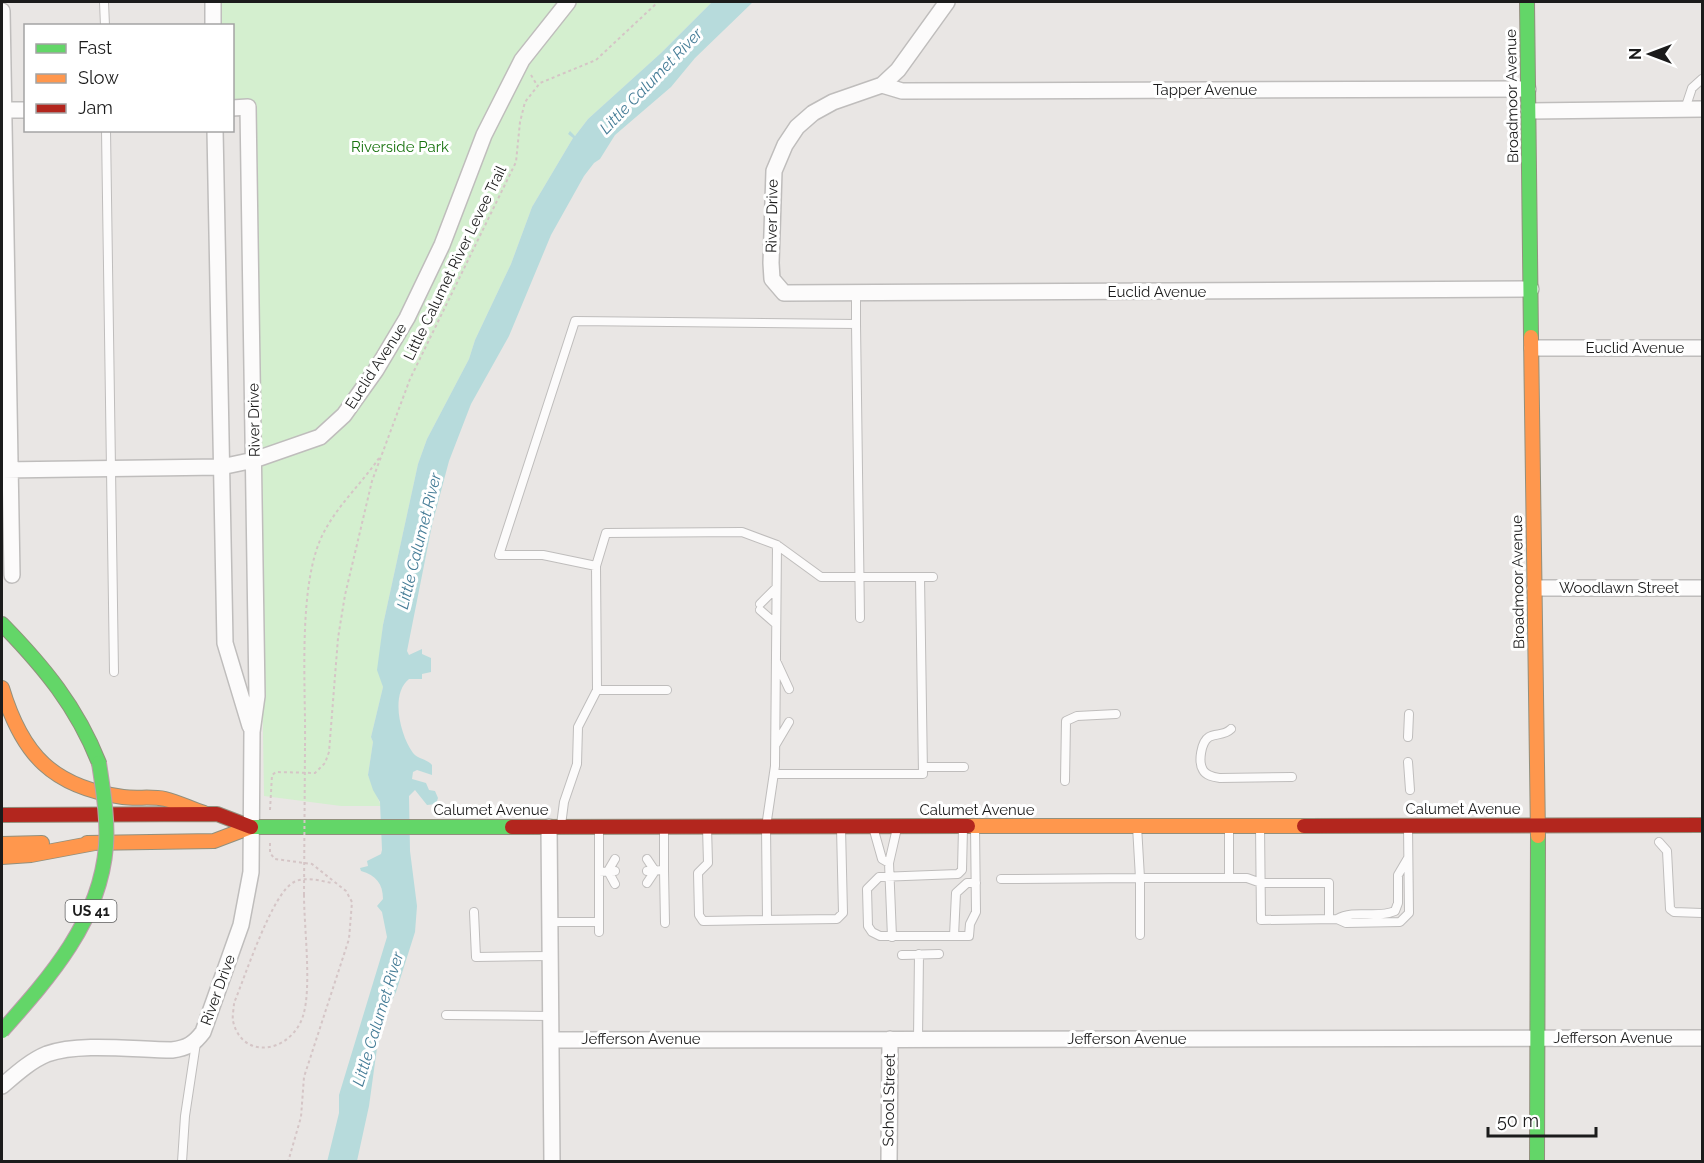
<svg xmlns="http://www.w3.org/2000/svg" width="1704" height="1163" font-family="Raleway,sans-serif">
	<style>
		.park { fill: #d4efcf }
		.water { fill: #b7dbdc }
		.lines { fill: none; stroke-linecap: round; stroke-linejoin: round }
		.lane-casing { stroke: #bfbdbc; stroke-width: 10 }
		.street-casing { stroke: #bfbdbc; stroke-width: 18 }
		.fast-casing { stroke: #92907d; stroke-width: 16 }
		.slow-casing { stroke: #92907d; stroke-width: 16 }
		.jam-casing { stroke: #92907d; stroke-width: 16 }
		.path { stroke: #d5c5c6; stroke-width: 2; stroke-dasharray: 3 3; stroke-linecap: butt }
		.lane { stroke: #fcfbfb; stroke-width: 8 }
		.street { stroke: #fcfbfb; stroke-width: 15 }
		.fast { stroke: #63d668; stroke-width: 14 }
		.slow { stroke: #ff974d; stroke-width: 14 }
		.jam { stroke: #b3261e; stroke-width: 14 }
		.fast-bridge-casing { stroke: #bd9cab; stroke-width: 16; stroke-linecap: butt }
		.path-bridge { stroke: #d5c5c6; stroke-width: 2; stroke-dasharray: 3 3; stroke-linecap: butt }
		.fast-bridge { stroke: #63d668; stroke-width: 14 }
		.labels { text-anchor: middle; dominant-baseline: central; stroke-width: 6; stroke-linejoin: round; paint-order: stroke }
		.shield { fill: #fff; stroke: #5f5f5f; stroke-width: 1.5 }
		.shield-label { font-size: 14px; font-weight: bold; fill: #1b1b1b }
		.street-label { font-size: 15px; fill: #1b1b1b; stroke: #fff }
		.park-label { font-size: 15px; fill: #18730f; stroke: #fff }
		.water-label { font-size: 16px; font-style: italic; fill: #467d97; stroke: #fff }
	</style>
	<rect width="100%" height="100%" fill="#e9e6e4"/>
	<path class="park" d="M 221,2 L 712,2 L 661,53 L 588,119 L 575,136 L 568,134 L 573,138 L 532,207 L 511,264 L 475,340 L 469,359 L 427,439 L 418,464 L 383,625 L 378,670 L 383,687 L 371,737 L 373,742 L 368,775 L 381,806 L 341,806 L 264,796 L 253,102 L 233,100 L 232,26 L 221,25 Z"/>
	<path class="water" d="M 712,2 L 753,2 L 695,58 L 671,87 L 615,135 L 600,159 L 594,163 L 584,176 L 551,235 L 509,336 L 471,404 L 449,461 L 432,525 L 407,651 L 409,655 L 422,649 L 422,654 L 431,658 L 431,672 L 422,674 L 422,679 L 409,679 C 390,694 400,735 413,753 C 418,759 427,759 432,765 L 432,775 L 417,770 L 413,772 L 412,779 L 426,783 L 429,790 L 435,791 L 438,798 L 436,804 L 427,805 L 415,790 L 409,796 L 410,851 L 417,906 L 415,932 L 396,992 L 386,1013 L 377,1048 L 369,1106 L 357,1161 L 327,1162 L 339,1113 L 339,1095 L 387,937 L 382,912 L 377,906 L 383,899 C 383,884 376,875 361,871 L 360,868 L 368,866 L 367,861 L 381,854 L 382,850 L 380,802 L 373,790 L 368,775 L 373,742 L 371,737 L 383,687 L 377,670 L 383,625 L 418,464 L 427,439 L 469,359 L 475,340 L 511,264 L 532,207 L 573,138 L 568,134 L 570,131 L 575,136 L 588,119 L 661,53 Z"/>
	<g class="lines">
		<g class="lane-casing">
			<path id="lane" d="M 104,2 L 105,26
				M 1685,109 L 1692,88 L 1702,79
				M 106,130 L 114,672
				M 856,324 L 860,618
				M 596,566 L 606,533 L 742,532 L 777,545 L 821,577 L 933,577
				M 760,604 L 776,588
				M 760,610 L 776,624
				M 777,663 L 789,689
				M 597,690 L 667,690
				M 1231,729 C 1224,736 1216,733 1209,737 C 1201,742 1198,762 1203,770 C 1206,776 1214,777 1220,778 L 1292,777
				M 1408,737 L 1409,714
				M 776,744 L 789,722
				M 1408,762 L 1410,790
				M 923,767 L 964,767
				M 774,774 L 923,774 L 920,577
				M 1065,781 L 1066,721 L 1077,716 L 1116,714
				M 561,825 L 564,802 L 577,764 L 578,727 L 597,690 L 596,566 L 543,555 L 499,555 L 575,321 L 856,324 L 856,294
				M 1229,826 L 1229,878
				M 1260,826 L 1261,920 L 1337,919 L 1346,923 L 1400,922 L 1409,913 L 1408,827
				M 599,827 L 599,932
				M 707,827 L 708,863 L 698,873 L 699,915 L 703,921 L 837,919 L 843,913 L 841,828
				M 873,827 L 882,859 L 889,863
				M 963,828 L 962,870 L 958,874 L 879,877 L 867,889 L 868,926 L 872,932 L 880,936 L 969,936 L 970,924 L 976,912 L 975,826
				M 1659,842 L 1667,851 L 1670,909 L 1674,912 L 1702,913
				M 647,859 L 655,871
				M 664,870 L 665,923
				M 608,871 L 615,859
				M 608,871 L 615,884
				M 647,871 L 664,870 L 664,827
				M 599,872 L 615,871
				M 1001,879 L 1140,878 L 1137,826
				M 647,883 L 655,871
				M 474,912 L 476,957 L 550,956
				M 767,919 L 766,827 L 775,766 L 777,545
				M 1337,919 C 1355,909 1377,919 1395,911 L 1398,903 L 1398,875 L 1408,858
				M 550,922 L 599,922
				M 1140,935 L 1140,878 L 1247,878 L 1261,883 L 1329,883 L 1329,919
				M 954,936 L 956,893 L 967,883 L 976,883
				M 892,937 L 889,863 L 897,828
				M 902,955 L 939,954
				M 446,1015 L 550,1016
				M 918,1039 L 919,954
				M 182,1162 L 185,1116 L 196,1043"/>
		</g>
		<g class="street-casing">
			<path id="street" d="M 213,2 L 213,26
				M 947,2 L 898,70 L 882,85 L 833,102 L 813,113 L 797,127 L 785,145 L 774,171 L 771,263 L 772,279 L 784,293 L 1531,289
				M 2,11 L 12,575
				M 882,85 L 902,91 L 1528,89
				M 2,110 L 26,110
				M 1529,111 L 1702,109
				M 215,130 L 225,643 L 250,726
				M 1532,348 L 1702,348
				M 2,470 L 221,467 L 254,460 L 320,437 L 344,415 L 376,370 L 407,318 L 442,245 L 484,135 L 522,60 L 568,2
				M 1535,588 L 1702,588
				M 549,827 L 552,1162
				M 551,1040 L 1702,1038
				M 2,1086 C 16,1074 30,1061 47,1054 C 81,1042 136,1050 172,1050 C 187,1048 194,1044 203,1032 L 241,925 L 251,872 L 252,732 L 257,696 L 248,107 L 232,108
				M 889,1162 L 890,1039"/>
		</g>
		<g class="fast-casing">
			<path id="fast" d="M 1527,2 L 1531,337
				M 2,624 C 44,667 77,707 99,763
				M 251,827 L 512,827
				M 1537,1162 L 1538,836"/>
		</g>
		<g class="slow-casing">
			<path id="slow" d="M 1531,337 L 1538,836
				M 2,688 C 22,755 53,787 123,797 C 137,799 151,796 165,799 C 178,802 191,809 204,813
				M 968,826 L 1304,826
				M 87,843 L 214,841 L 251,827
				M 2,844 L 42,843
				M 2,857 L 31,855 L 95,843"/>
		</g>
		<g class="jam-casing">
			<path id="jam" d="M 2,815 L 217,814 L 251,827
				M 1304,826 L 1702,825
				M 512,827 L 968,826"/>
		</g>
		<path class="path" d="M 531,75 L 537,85
			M 305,746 C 306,687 297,582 324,532 C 338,505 362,483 379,458
			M 270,810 L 272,775 L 276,772 L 315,773 L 325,763 L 329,752 L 338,638 L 345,595 L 372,481 L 410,379 L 516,162 L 520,122 L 525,102 L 540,83 L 596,60 L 658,2
			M 270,843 L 270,853 L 275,859 L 312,864 L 346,891 L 352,902 L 349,939 L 304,1077 L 301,1117 L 288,1162
			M 304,895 C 304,927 312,988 303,1016 C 291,1053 242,1061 233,1021 C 232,1016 234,1008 234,1003 C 245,977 272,893 294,882 C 305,876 321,881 332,883"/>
		<use href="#lane" class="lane"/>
		<use href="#street" class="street"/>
		<use href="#fast" class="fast"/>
		<use href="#slow" class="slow"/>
		<use href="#jam" class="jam"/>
		<g class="fast-bridge-casing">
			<path id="fast-bridge" d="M 2,1031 C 50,977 100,921 106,846 C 108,818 103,790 99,763"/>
		</g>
		<path class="path-bridge" d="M 304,895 L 305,746"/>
		<use href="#fast-bridge" class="fast-bridge"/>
	</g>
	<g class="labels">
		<rect class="shield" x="65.5" y="900" width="51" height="22" rx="4.5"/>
		<g class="shield-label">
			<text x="91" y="911">US 41</text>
		</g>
		<g class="street-label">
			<text x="1205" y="90">Tapper Avenue</text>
			<text transform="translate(1512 96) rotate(-91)">Broadmoor Avenue</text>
			<text transform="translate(772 216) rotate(-89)">River Drive</text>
			<text transform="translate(455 263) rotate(-64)">Little Calumet River Levee Trail</text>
			<text x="1157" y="292">Euclid Avenue</text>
			<text x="1635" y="348">Euclid Avenue</text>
			<text transform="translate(376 366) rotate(-57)">Euclid Avenue</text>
			<text transform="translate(254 420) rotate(-91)">River Drive</text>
			<text transform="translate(1518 582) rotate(-91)">Broadmoor Avenue</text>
			<text x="1619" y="588">Woodlawn Street</text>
			<text x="1463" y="809">Calumet Avenue</text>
			<text x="491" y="810">Calumet Avenue</text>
			<text x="977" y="810">Calumet Avenue</text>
			<text transform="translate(218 990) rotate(-70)">River Drive</text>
			<text x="1613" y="1038">Jefferson Avenue</text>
			<text x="641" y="1039">Jefferson Avenue</text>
			<text x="1127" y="1039">Jefferson Avenue</text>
			<text transform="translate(889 1100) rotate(-89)">School Street</text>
		</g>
		<g class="park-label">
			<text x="400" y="147">Riverside Park</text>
		</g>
		<g class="water-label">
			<text transform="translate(651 81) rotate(-46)">Little Calumet River</text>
			<text transform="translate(419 541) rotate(-76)">Little Calumet River</text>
			<text transform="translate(378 1019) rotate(-73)">Little Calumet River</text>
		</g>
	</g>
	<rect width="1704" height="1163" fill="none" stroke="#1b1b1b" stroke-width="6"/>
	<rect x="24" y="24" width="210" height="108" fill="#ffffff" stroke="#a4a4a4" stroke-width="1.5"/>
	<rect x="36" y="44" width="30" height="9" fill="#63d668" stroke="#a4a4a4" stroke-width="1.5"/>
	<text x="78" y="54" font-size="18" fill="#1b1b1b">Fast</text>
	<rect x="36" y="74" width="30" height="9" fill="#ff974d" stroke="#a4a4a4" stroke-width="1.5"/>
	<text x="78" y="84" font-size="18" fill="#1b1b1b">Slow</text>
	<rect x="36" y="104" width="30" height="9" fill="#b3261e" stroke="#a4a4a4" stroke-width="1.5"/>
	<text x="78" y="114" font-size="18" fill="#1b1b1b">Jam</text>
	<g transform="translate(1650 54) rotate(270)" stroke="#ffffff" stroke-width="4.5" paint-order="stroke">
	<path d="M0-4.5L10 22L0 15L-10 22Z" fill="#1b1b1b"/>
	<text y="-9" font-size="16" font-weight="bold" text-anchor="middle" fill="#1b1b1b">N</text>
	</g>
	<path d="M1488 1127v9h108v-9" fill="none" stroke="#1b1b1b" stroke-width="3"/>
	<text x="1497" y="1127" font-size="18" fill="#1b1b1b" stroke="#ffffff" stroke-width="4.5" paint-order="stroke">50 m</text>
</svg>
